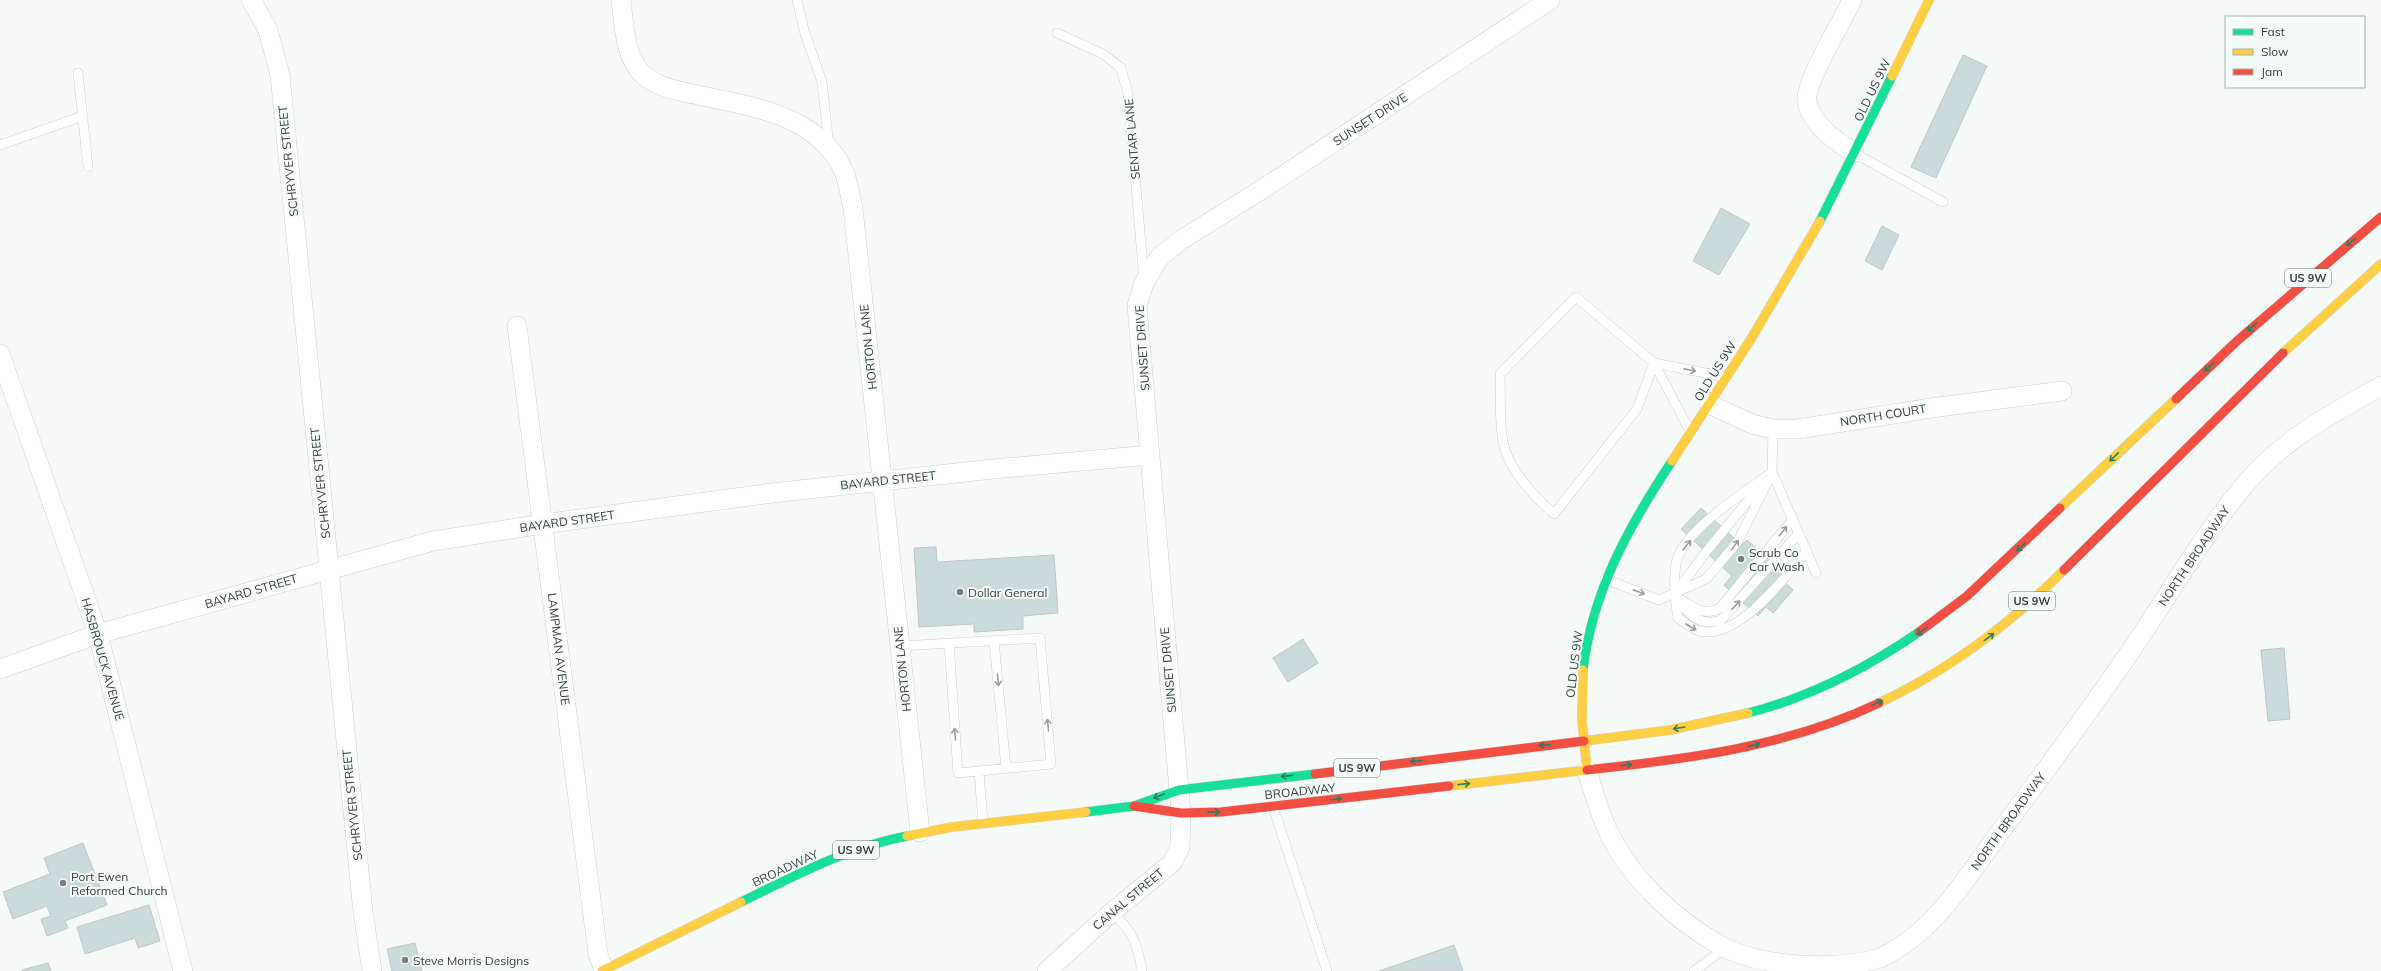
<svg xmlns="http://www.w3.org/2000/svg" width="2381" height="971" font-family="Mulish,sans-serif">
	<style>
		.building { fill: #cbdbdb; stroke: #c2c6c6 }
		.lines { fill: none; stroke-linecap: round; stroke-linejoin: round }
		.lane-casing { stroke: #cdd0d0; stroke-width: 10 }
		.street-casing { stroke: #cdd0d0; stroke-width: 20 }
		.fast-casing { stroke: #d3d6d6; stroke-width: 10 }
		.slow-casing { stroke: #d3d6d6; stroke-width: 10 }
		.jam-casing { stroke: #d3d6d6; stroke-width: 10 }
		.lane { stroke: #fefefe; stroke-width: 9 }
		.street { stroke: #fefefe; stroke-width: 19 }
		.fast { stroke: #16e098; stroke-width: 9 }
		.slow { stroke: #ffcf43; stroke-width: 9 }
		.jam { stroke: #f24e42; stroke-width: 9 }
		.oneway { stroke: #2b7e61 }
		.oneway2 { stroke: #9c9d9d }
		.poi-dot { fill: #7b7e7e; stroke: #f3fcfa; stroke-width: 1.5 }
		.labels { text-anchor: middle; dominant-baseline: central; stroke-width: 4; stroke-linejoin: round; paint-order: stroke }
		.shield { fill: #f3fcfa; stroke: #717675; stroke-width: 1 }
		.shield-label { font-size: 11px; font-weight: bold; fill: #393c3c }
		.street-label { font-size: 12px; fill: #393c3c; stroke: #f3fcfa }
		.poi-label { font-size: 12px; fill: #393c3c; stroke: #f3fcfa; text-anchor: start }
	</style>
	<rect width="100%" height="100%" fill="#f5faf9"/>
	<path class="building" d="M 1963,55 L 1987,66 L 1936,178 L 1911,167 Z
		M 1721,208 L 1750,224 L 1719,275 L 1693,261 Z
		M 1882,226 L 1899,235 L 1882,270 L 1865,261 Z
		M 1701,508 L 1742,545 L 1747,540 L 1786,575 L 1782,580 L 1793,590 L 1773,613 L 1766,607 L 1758,616 L 1732,593 L 1724,585 L 1732,576 L 1681,529 Z
		M 936,547 L 937,562 L 1054,555 L 1058,613 L 1023,616 L 1023,629 L 974,632 L 974,624 L 919,627 L 914,548 Z
		M 1303,639 L 1318,663 L 1288,682 L 1273,658 Z
		M 2284,648 L 2290,719 L 2268,721 L 2261,650 Z
		M 83,843 L 107,905 L 65,921 L 68,928 L 47,936 L 41,919 L 51,916 L 47,906 L 13,919 L 3,892 L 50,874 L 44,858 Z
		M 149,905 L 160,941 L 138,948 L 135,938 L 85,954 L 77,927 Z
		M 415,943 L 422,971 L 392,971 L 387,949 Z
		M 1454,945 L 1463,971 L 1379,971 Z
		M 48,963 L 51,971 L 22,971 L 22,970 Z"/>
	<g class="lines">
		<g class="lane-casing">
			<path id="lane" d="M 797,0 L 804,30 L 822,82 L 829,146
				M 1057,33 L 1103,54 L 1121,68 L 1128,94 L 1144,279
				M 78,73 L 88,167
				M 0,145 L 83,116
				M 1854,153 L 1943,202
				M 1654,363 L 1637,409 L 1554,514 C 1534,496 1508,470 1503,442 C 1499,421 1501,396 1500,374 L 1576,297 L 1654,363 L 1690,431
				M 1654,363 L 1726,377
				M 1773,429 L 1772,472 L 1816,573
				M 1772,472 C 1744,493 1695,523 1679,554 C 1672,569 1675,602 1678,618 C 1684,622 1692,629 1699,631 C 1739,640 1784,578 1807,551
				M 1605,579 L 1659,600 L 1706,579 L 1719,564 L 1738,541 L 1772,473
				M 1675,594 L 1706,552 L 1761,485
				M 1675,596 C 1688,613 1697,626 1720,621 L 1799,533
				M 1678,598 C 1693,607 1703,617 1720,608 L 1793,519
				M 994,641 L 1006,768
				M 949,644 L 958,773 L 979,771
				M 900,646 L 1040,638 L 1051,764 L 979,771 L 983,824
				M 1273,807 L 1327,971
				M 1112,912 C 1133,932 1137,942 1142,971
				M 1694,971 L 1725,948"/>
		</g>
		<g class="street-casing">
			<path id="street" d="M 251,0 L 268,30 L 280,75 L 363,912 L 372,971
				M 621,0 C 624,22 624,51 639,70 C 652,86 674,90 693,94 C 747,106 811,112 841,165 C 848,178 850,194 853,209 L 920,832
				M 1852,0 C 1843,21 1803,84 1807,103 C 1813,126 1836,141 1854,153
				M 517,326 L 598,954 L 604,970
				M 0,354 L 98,634 L 183,971
				M 1709,404 L 1752,424 L 1773,429 L 1798,429 L 1931,408 L 2062,391
				M 0,669 L 98,634 L 433,541 L 543,524 L 772,493 L 993,469 L 1150,455
				M 1587,770 C 1593,791 1599,811 1608,831 C 1630,878 1672,917 1716,943 C 1758,968 1834,971 1880,958 C 1934,934 1969,874 2003,828 C 2048,767 2094,706 2136,643 C 2168,596 2199,542 2234,498 C 2276,443 2322,419 2381,386
				M 1047,971 L 1112,912 L 1172,863 L 1180,847 L 1181,813 L 1137,306 L 1144,283 L 1160,257 L 1181,240 L 1261,190 L 1550,0"/>
		</g>
		<g class="fast-casing">
			<path id="fast" d="M 1820,221 L 1892,76
				M 1583,670 C 1592,592 1629,526 1672,461
				M 1748,713 C 1810,697 1867,668 1919,632
				M 1086,812 L 1134,806 L 1179,790 L 1315,774
				M 741,902 C 794,876 848,847 907,836"/>
		</g>
		<g class="slow-casing">
			<path id="slow" d="M 1892,76 L 1929,0
				M 2283,353 L 2381,264
				M 1672,461 L 1751,339 L 1820,221
				M 2060,508 L 2176,399
				M 1879,703 C 1949,670 2009,625 2064,570
				M 1584,741 L 1670,730 L 1748,713
				M 1449,786 L 1587,770 L 1582,720 L 1583,670
				M 907,836 L 952,827 L 1086,812
				M 602,971 L 741,902"/>
		</g>
		<g class="jam-casing">
			<path id="jam" d="M 2176,399 L 2237,341 L 2381,217
				M 2064,570 L 2283,353
				M 1919,632 L 1967,596 L 2060,508
				M 1587,770 C 1687,759 1787,747 1879,703
				M 1315,774 L 1584,741
				M 1134,806 L 1181,813 L 1221,812 L 1449,786"/>
		</g>
		<use href="#lane" class="lane"/>
		<use href="#street" class="street"/>
		<use href="#fast" class="fast"/>
		<use href="#slow" class="slow"/>
		<use href="#jam" class="jam"/>
	</g>
	<defs><path id="oneway-shaft" d="M-6 0H5M1.5-3L5.5 0L1.5 3" fill="none" stroke-width="1.6" stroke-linecap="round" stroke-linejoin="round"/></defs>
	<g class="oneway">
		<use href="#oneway-shaft" transform="translate(2351 242) rotate(141)"/>
		<use href="#oneway-shaft" transform="translate(2252 327) rotate(138)"/>
		<use href="#oneway-shaft" transform="translate(2209 367) rotate(137)"/>
		<use href="#oneway-shaft" transform="translate(2114 457) rotate(136)"/>
		<use href="#oneway-shaft" transform="translate(2021 547) rotate(137)"/>
		<use href="#oneway-shaft" transform="translate(1922 631) rotate(146)"/>
		<use href="#oneway-shaft" transform="translate(1989 637) rotate(-36)"/>
		<use href="#oneway-shaft" transform="translate(1877 703) rotate(-26)"/>
		<use href="#oneway-shaft" transform="translate(1679 728) rotate(171)"/>
		<use href="#oneway-shaft" transform="translate(1545 745) rotate(174)"/>
		<use href="#oneway-shaft" transform="translate(1754 745) rotate(-13)"/>
		<use href="#oneway-shaft" transform="translate(1416 761) rotate(173)"/>
		<use href="#oneway-shaft" transform="translate(1626 765) rotate(-7)"/>
		<use href="#oneway-shaft" transform="translate(1287 776) rotate(173)"/>
		<use href="#oneway-shaft" transform="translate(1464 784) rotate(-6)"/>
		<use href="#oneway-shaft" transform="translate(1159 796) rotate(158)"/>
		<use href="#oneway-shaft" transform="translate(1336 799) rotate(-7)"/>
		<use href="#oneway-shaft" transform="translate(1214 812) rotate(-3)"/>
	</g>
	<g class="oneway2">
		<use href="#oneway-shaft" transform="translate(1690 370) rotate(11)"/>
		<use href="#oneway-shaft" transform="translate(1783 531) rotate(-51)"/>
		<use href="#oneway-shaft" transform="translate(1687 545) rotate(-51)"/>
		<use href="#oneway-shaft" transform="translate(1735 545) rotate(-54)"/>
		<use href="#oneway-shaft" transform="translate(1639 592) rotate(20)"/>
		<use href="#oneway-shaft" transform="translate(1736 605) rotate(-47)"/>
		<use href="#oneway-shaft" transform="translate(1691 627) rotate(30)"/>
		<use href="#oneway-shaft" transform="translate(998 680) rotate(85)"/>
		<use href="#oneway-shaft" transform="translate(1048 725) rotate(-95)"/>
		<use href="#oneway-shaft" transform="translate(955 734) rotate(-94)"/>
	</g>
	<g class="poi-dot">
		<circle cx="1741" cy="559" r="4"/>
		<circle cx="960" cy="592" r="4"/>
		<circle cx="63" cy="883" r="4"/>
		<circle cx="405" cy="960" r="4"/>
	</g>
	<g class="labels">
		<g class="shield">
			<rect x="2285" y="269" width="46" height="18" rx="3"/>
			<rect x="2009" y="592" width="46" height="18" rx="3"/>
			<rect x="1334" y="759" width="46" height="18" rx="3"/>
			<rect x="833" y="841" width="46" height="18" rx="3"/>
		</g>
		<g class="shield-label">
			<text x="2308" y="278">US 9W</text>
			<text x="2032" y="601">US 9W</text>
			<text x="1357" y="768">US 9W</text>
			<text x="856" y="850">US 9W</text>
		</g>
		<g class="street-label">
			<text transform="translate(1872 90) rotate(-64)">OLD US 9W</text>
			<text transform="translate(1370 119) rotate(-33)">SUNSET DRIVE</text>
			<text transform="translate(1132 139) rotate(-95)">SENTAR LANE</text>
			<text transform="translate(288 161) rotate(-96)">SCHRYVER STREET</text>
			<text transform="translate(868 347) rotate(-96)">HORTON LANE</text>
			<text transform="translate(1142 348) rotate(-94)">SUNSET DRIVE</text>
			<text transform="translate(1715 371) rotate(-58)">OLD US 9W</text>
			<text transform="translate(1883 415) rotate(-9)">NORTH COURT</text>
			<text transform="translate(888 480) rotate(-6)">BAYARD STREET</text>
			<text transform="translate(320 483) rotate(-96)">SCHRYVER STREET</text>
			<text transform="translate(567 521) rotate(-8)">BAYARD STREET</text>
			<text transform="translate(2194 556) rotate(-56)">NORTH BROADWAY</text>
			<text transform="translate(251 591) rotate(-16)">BAYARD STREET</text>
			<text transform="translate(559 649) rotate(83)">LAMPMAN AVENUE</text>
			<text transform="translate(103 659) rotate(74)">HASBROUCK AVENUE</text>
			<text transform="translate(1574 664) rotate(-83)">OLD US 9W</text>
			<text transform="translate(902 669) rotate(-96)">HORTON LANE</text>
			<text transform="translate(1168 670) rotate(-95)">SUNSET DRIVE</text>
			<text transform="translate(1300 791) rotate(-6)">BROADWAY</text>
			<text transform="translate(352 805) rotate(-96)">SCHRYVER STREET</text>
			<text transform="translate(2008 821) rotate(-54)">NORTH BROADWAY</text>
			<text transform="translate(785 868) rotate(-25)">BROADWAY</text>
			<text transform="translate(1128 899) rotate(-40)">CANAL STREET</text>
		</g>
		<g class="poi-label">
			<text x="1749" y="552">Scrub Co<tspan x="1749" dy="14">Car Wash</tspan></text>
			<text x="968" y="592">Dollar General</text>
			<text x="71" y="876">Port Ewen<tspan x="71" dy="14">Reformed Church</tspan></text>
			<text x="413" y="960">Steve Morris Designs</text>
		</g>
	</g>
	<rect x="2225" y="16" width="140" height="72" fill="#f3fcfa" stroke="#a9afae"/>
	<rect x="2233" y="29" width="20" height="6" fill="#16e098" stroke="#a9afae"/>
	<text x="2261" y="36" font-size="12" fill="#393c3c">Fast</text>
	<rect x="2233" y="49" width="20" height="6" fill="#ffcf43" stroke="#a9afae"/>
	<text x="2261" y="56" font-size="12" fill="#393c3c">Slow</text>
	<rect x="2233" y="69" width="20" height="6" fill="#f24e42" stroke="#a9afae"/>
	<text x="2261" y="76" font-size="12" fill="#393c3c">Jam</text>
</svg>
